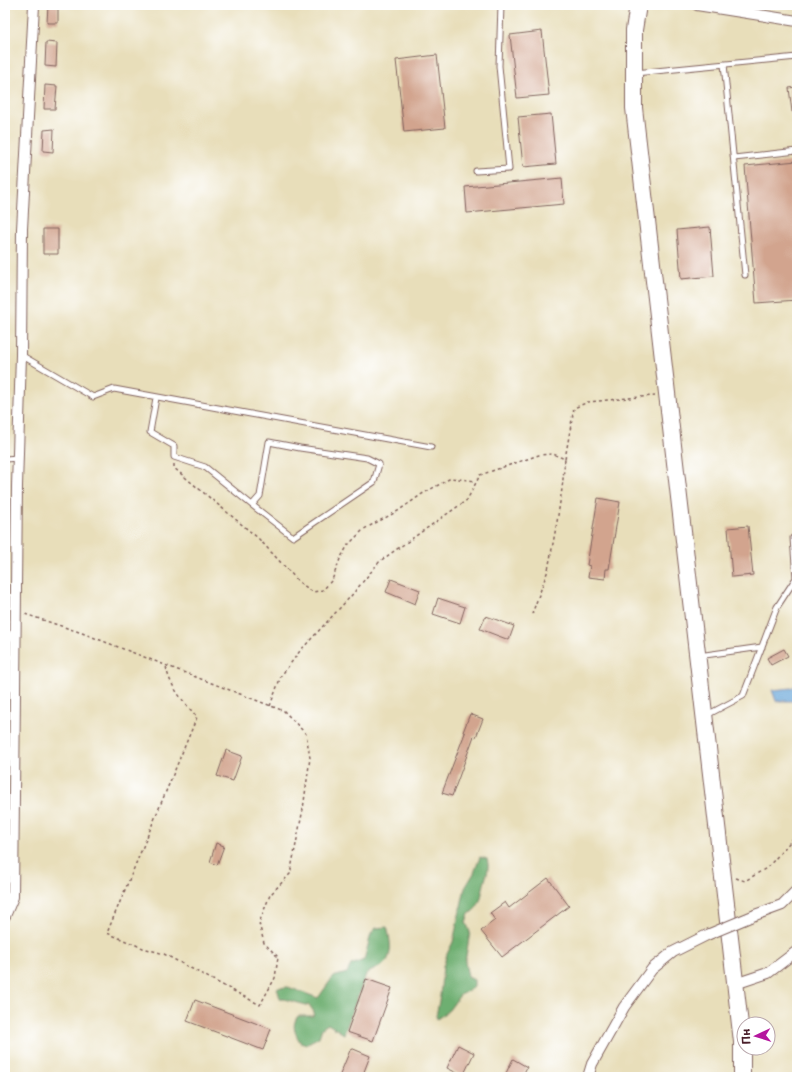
<svg xmlns="http://www.w3.org/2000/svg" width="802" height="1082" font-family="'Playpen Sans',sans-serif">
	<style>
		.forest { fill: #6eaf71; stroke: #5c674e }
		.water { fill: #65a4d7; stroke: #586281 }
		.building { fill: #d2a48e }
		.lines { fill: none; stroke-linecap: round; stroke-linejoin: round }
		.lane-casing { stroke: #81625d; stroke-width: 7 }
		.street-casing { stroke: #81625d; stroke-width: 12 }
		.primary-casing { stroke: #81625d; stroke-width: 18 }
		.path { stroke: #81625d; stroke-width: 1.5; stroke-dasharray: 3 3; stroke-linecap: butt }
		.lane { stroke: #fff; stroke-width: 5 }
		.street { stroke: #fff; stroke-width: 10 }
		.primary { stroke: #fff; stroke-width: 16 }
		.street-bridge-casing { stroke: #81625d; stroke-width: 12; stroke-linecap: butt }
		.street-bridge { stroke: #fff; stroke-width: 10 }
	</style>
	<rect width="100%" height="100%" fill="#fff"/>
	<filter id="ink" filterUnits="userSpaceOnUse"><feTurbulence type="fractalNoise" baseFrequency=".025" numOctaves="2"/><feDisplacementMap in="SourceGraphic" scale="8" xChannelSelector="R" yChannelSelector="G"/><feConvolveMatrix kernelMatrix="1 2 1 2 8 2 1 2 1" color-interpolation-filters="sRGB"/></filter>
	<filter id="wash" filterUnits="userSpaceOnUse"><feTurbulence type="fractalNoise" baseFrequency=".012" numOctaves="4" result="noise"/><feDisplacementMap in="SourceGraphic" scale="16" xChannelSelector="R" yChannelSelector="G"/><feGaussianBlur stdDeviation="0.9" result="paint"/><feColorMatrix in="noise" values="0 0 0 0 0 0 0 0 0 0 0 0 0 0 0 0 0 1.4 0 .05"/><feComposite in="paint" operator="in"/></filter>
	<g filter="url(#wash)">
		<rect width="100%" height="100%" fill="#e8deba"/>
		<path class="forest" d="M 480,857 L 487,859 C 490,869 486,875 484,884 C 481,896 481,907 469,914 L 466,922 L 470,932 L 465,962 L 468,977 L 474,980 L 474,987 L 460,995 L 449,1010 L 437,1019 L 436,1016 L 440,996 L 443,967 L 447,954 L 453,942 L 465,888 L 474,873 Z
			M 387,927 C 390,937 393,954 386,962 C 382,967 372,970 366,974 L 344,1034 L 328,1024 L 322,1028 L 319,1037 L 306,1044 L 300,1042 C 295,1033 291,1025 298,1016 L 313,1016 L 314,1012 L 310,1006 L 280,998 L 277,988 L 288,987 L 318,998 L 333,977 L 347,973 L 351,965 L 364,960 L 371,934 L 376,928 Z"/>
		<path class="water" d="M 797,683 L 797,701 L 776,701 L 772,690 L 792,688 Z"/>
		<g id="blocks">
			<path class="building" d="M 48,5 L 58,5 L 58,23 L 47,23 Z
				M 542,31 L 549,95 L 517,98 L 510,35 Z
				M 46,42 L 57,43 L 56,67 L 45,66 Z
				M 437,55 L 445,128 L 404,132 L 396,60 Z
				M 45,85 L 57,86 L 55,109 L 44,109 Z
				M 797,87 L 797,112 L 792,112 L 789,88 Z
				M 551,114 L 556,164 L 523,167 L 518,117 Z
				M 54,129 L 53,152 L 43,151 L 44,130 Z
				M 797,161 L 797,300 L 756,303 L 745,166 Z
				M 562,178 L 564,204 L 467,213 L 465,187 Z
				M 710,227 L 714,276 L 681,279 L 677,230 Z
				M 43,229 L 58,229 L 58,254 L 43,254 Z
				M 598,498 L 620,502 L 609,569 L 606,569 L 605,579 L 588,577 L 590,566 L 587,565 Z
				M 748,526 L 753,575 L 732,577 L 728,528 Z
				M 391,579 L 420,590 L 415,604 L 386,592 Z
				M 438,598 L 465,607 L 460,623 L 433,614 Z
				M 486,616 L 514,626 L 509,640 L 480,629 Z
				M 784,649 L 788,656 L 771,665 L 767,658 Z
				M 470,714 L 483,719 L 476,737 L 474,736 L 452,796 L 442,793 L 465,733 L 463,732 Z
				M 226,750 L 242,756 L 233,781 L 217,776 Z
				M 216,843 L 224,846 L 217,865 L 210,862 Z
				M 548,878 L 569,906 L 502,957 L 481,931 L 495,920 L 490,913 L 505,902 L 509,908 Z
				M 366,979 L 392,988 L 373,1041 L 347,1032 Z
				M 195,1000 L 271,1029 L 263,1050 L 187,1021 Z
				M 458,1045 L 474,1053 L 463,1076 L 447,1068 Z
				M 351,1048 L 370,1056 L 362,1077 L 339,1077 Z
				M 513,1059 L 527,1067 L 522,1077 L 504,1077 Z"/>
		</g>
	</g>
	<g filter="url(#ink)">
		<use href="#blocks" fill-opacity="0" stroke="#81625d" stroke-width="1"/>
		<g class="lines">
			<g class="lane-casing">
				<path id="lane" d="M 746,13 L 747,5
					M 724,64 L 745,275
					M 635,73 L 797,57
					M 734,158 L 797,151
					M 476,171 L 509,169 L 499,66 L 501,5
					M 21,355 L 93,397 L 114,389 L 431,447
					M 156,398 L 150,432 L 174,446 L 174,457 L 205,467 L 252,505 L 260,496 L 269,442 L 300,448 L 367,458 L 379,464 L 374,482 L 293,537 L 252,505
					M 5,459 L 18,458
					M 5,645 L 14,629
					M 698,656 L 762,647
					M 707,715 L 743,696 L 777,607 L 796,578 L 793,538
					M 5,895 L 13,897"/>
			</g>
			<g class="street-casing">
				<path id="street" d="M 697,5 L 797,21
					M 755,915 L 782,905 L 797,890
					M 5,916 L 13,897 L 17,486 L 21,355 L 22,229 L 34,5
					M 735,984 L 768,973 L 797,951
					M 588,1077 L 592,1064 L 624,1007 L 652,969 L 673,952 L 707,935"/>
			</g>
			<g class="primary-casing">
				<path id="primary" d="M 638,5 L 634,30 L 634,108 L 742,1042 L 742,1077"/>
			</g>
			<path class="path" d="M 784,5 L 797,7
				M 565,459 L 574,408 L 588,402 L 639,397 L 655,396
				M 174,464 L 174,468 L 258,538 L 299,582 L 313,592 L 323,590 L 332,580 L 340,559 L 348,545 L 364,529 L 398,511 L 422,494 L 451,478 L 476,481
				M 25,614 L 82,633 L 284,711 L 306,734 L 310,758 L 303,809 L 290,874 L 270,895 L 259,923 L 264,943 L 278,957 L 275,978 L 260,1005 L 164,954 L 143,948 L 107,933 L 197,717 C 184,702 169,686 166,666
				M 270,706 L 281,676 L 300,651 L 351,596 L 380,561 L 467,500 L 480,475 L 539,455 L 553,454 L 565,459 L 562,489 L 557,522 L 548,570 L 532,614
				M 736,878 L 745,881 L 768,867 L 797,834"/>
			<use href="#lane" class="lane"/>
			<use href="#street" class="street"/>
			<use href="#primary" class="primary"/>
			<g class="street-bridge-casing">
				<path id="street-bridge" d="M 707,935 L 755,915"/>
			</g>
			<use href="#street-bridge" class="street-bridge"/>
		</g>
	</g>
	<rect width="802" height="1082" fill="none" stroke="#fff" stroke-width="20"/>
	<g transform="translate(756 1036) rotate(266)"><circle r="19" fill="#ffffff" stroke="#b7a5aa"/>
	<path d="M0-3L7 15L0 10L-7 15Z" fill="#b5179e"/>
	<text y="-6" font-size="11" font-weight="bold" text-anchor="middle" fill="#4a1f2b">Пн</text>
	</g>
</svg>
